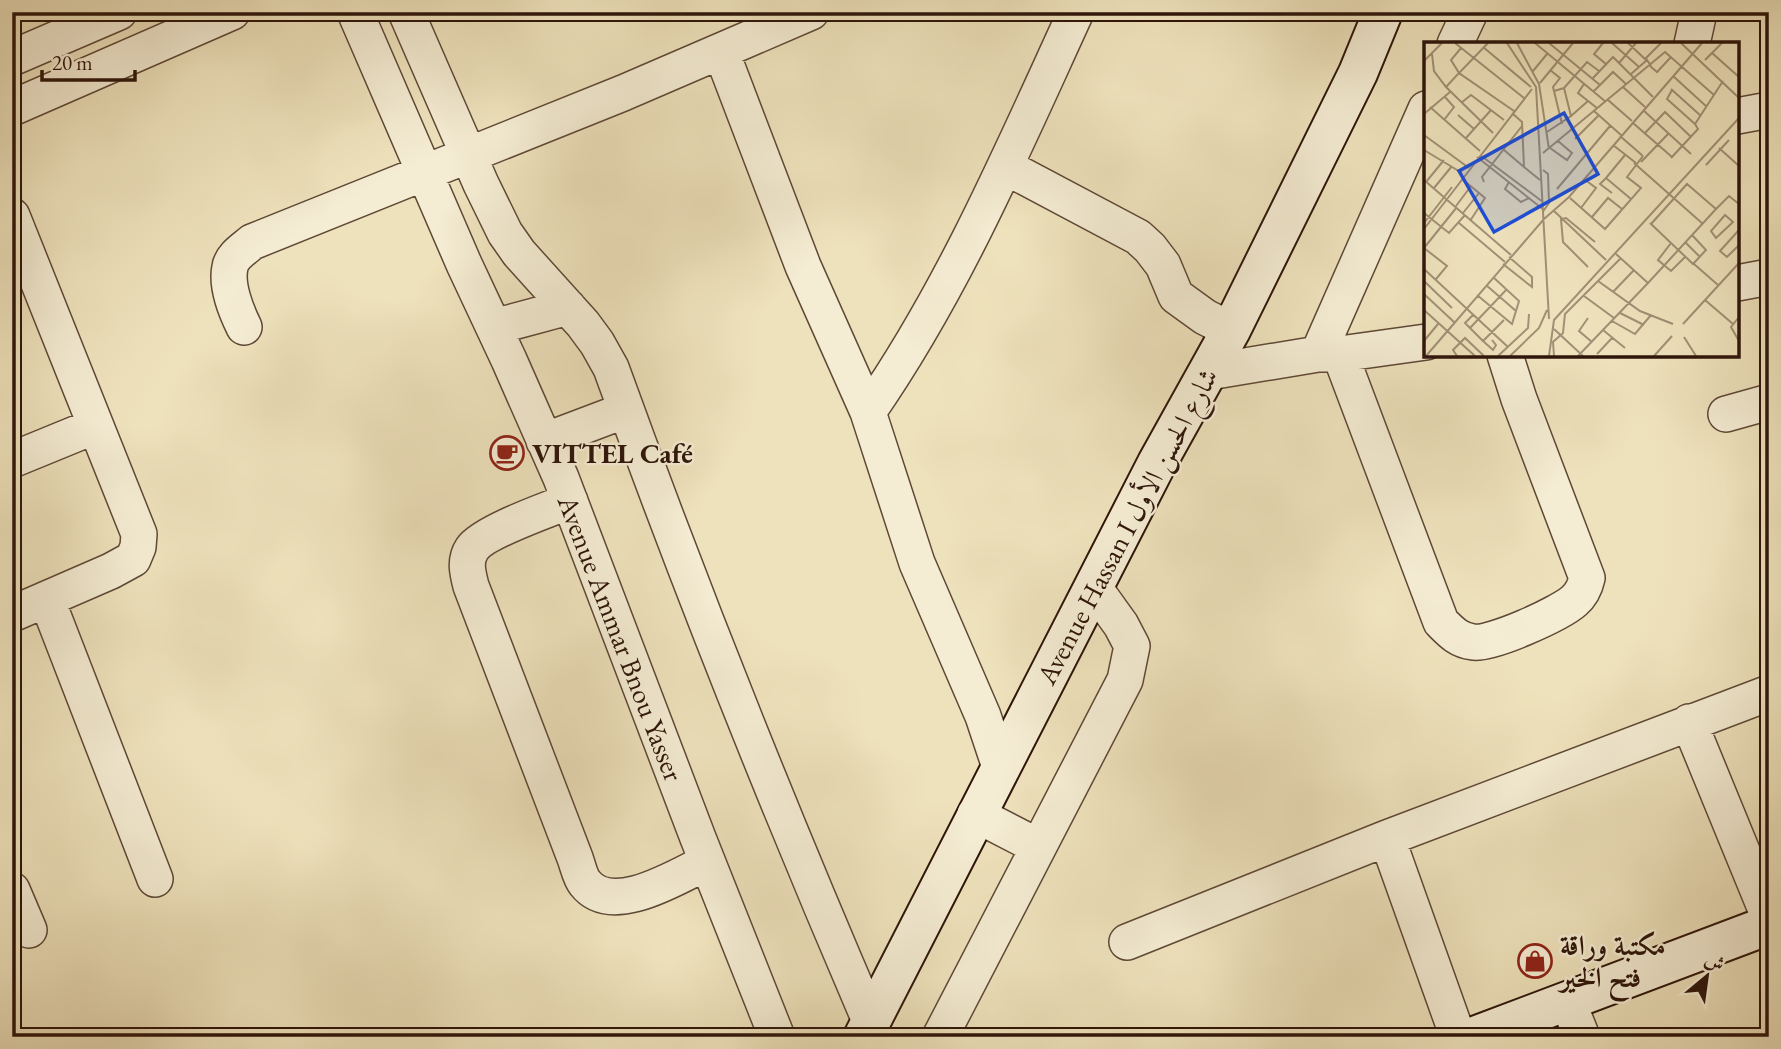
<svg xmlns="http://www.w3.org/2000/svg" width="1781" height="1049" font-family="'EB Garamond',Amiri,serif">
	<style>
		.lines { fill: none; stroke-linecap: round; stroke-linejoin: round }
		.street-casing { stroke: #5e4836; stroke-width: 38 }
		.secondary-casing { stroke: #2e150a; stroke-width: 42 }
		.street { stroke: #f4ecd3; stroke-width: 35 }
		.secondary { stroke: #f4ecd3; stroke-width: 38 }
		.labels { text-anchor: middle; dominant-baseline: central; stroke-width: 5; stroke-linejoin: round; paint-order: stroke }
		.poi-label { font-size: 28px; font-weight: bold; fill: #2e150a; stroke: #f4ecd3; text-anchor: start }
		.street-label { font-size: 28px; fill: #2e150a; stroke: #f4ecd3 }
		.inset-road { fill: none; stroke: #a19075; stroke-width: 2 }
		.view { fill: #1d4ed8; fill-opacity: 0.15; stroke: #1d4ed8; stroke-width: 3.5 }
		.inset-edge { fill: none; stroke: #2e150a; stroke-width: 3.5 }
	</style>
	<rect width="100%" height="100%" fill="#eee2bc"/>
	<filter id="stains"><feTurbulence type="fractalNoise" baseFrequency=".00286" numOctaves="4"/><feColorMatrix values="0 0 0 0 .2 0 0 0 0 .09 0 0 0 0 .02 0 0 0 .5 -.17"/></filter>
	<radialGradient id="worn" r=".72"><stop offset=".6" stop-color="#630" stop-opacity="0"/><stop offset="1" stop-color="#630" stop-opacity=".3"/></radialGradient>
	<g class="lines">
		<g class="street-casing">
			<path id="street" d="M 355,12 L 464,264 L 509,360 L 561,478 L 698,838 L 777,1037
				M 406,12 L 481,184 L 505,233 L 519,253 L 583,324 L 597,343 L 611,368 C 691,589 778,807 871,1023
				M 1455,44 L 1470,12
				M 1692,44 L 1699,12
				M 721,51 L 803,266 L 868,412
				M 12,58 L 119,12
				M 12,108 L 232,12
				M 1737,116 L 1769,110
				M 1006,167 L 1138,237 L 1150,248 L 1163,265 L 1176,296 L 1205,317 L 1231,330
				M 12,216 L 139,534 L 138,547 L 133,559 L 111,571 L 12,614
				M 1737,283 L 1769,277
				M 244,327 C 236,311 226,285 230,267 C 232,256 244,249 252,242 L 623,93 L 811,12
				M 494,327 L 568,307
				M 1318,354 L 1426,109
				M 1340,354 L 1441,622 C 1451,632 1458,640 1473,642 C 1491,645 1559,614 1574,601 C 1581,595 1585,587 1587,578 L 1519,399 L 1505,355
				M 1209,372 L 1318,354 L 1340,354 L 1426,342
				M 1726,414 L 1769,402
				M 544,441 L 626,410
				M 12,460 L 95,426
				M 570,501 C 549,509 482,533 472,549 C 464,561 468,574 471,586 L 575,858 C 578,866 580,877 585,883 C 612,918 678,876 707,862
				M 47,600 L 155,879
				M 1689,722 L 1769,917
				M 1000,767 L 983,716 L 917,563 L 868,412 C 954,288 1013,149 1076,12
				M 975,814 L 1037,846
				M 1387,838 L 1458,1037
				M 12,890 L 29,930
				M 1127,942 L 1387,838 L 1769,693
				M 1568,1002 L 1582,1037
				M 940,1037 L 1125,680 L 1132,646 L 1121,625 L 1093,586"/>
		</g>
		<g class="secondary-casing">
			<path id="secondary" d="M 863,1037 L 1157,463 L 1231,330 L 1358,73 L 1383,12
				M 1472,1037 L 1769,925"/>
		</g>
		<use href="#street" class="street"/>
		<use href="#secondary" class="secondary"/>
	</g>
	<defs>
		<g id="cafe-ring" transform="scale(1.75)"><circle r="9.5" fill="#f4ecd3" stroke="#8f2418" stroke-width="1.5"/><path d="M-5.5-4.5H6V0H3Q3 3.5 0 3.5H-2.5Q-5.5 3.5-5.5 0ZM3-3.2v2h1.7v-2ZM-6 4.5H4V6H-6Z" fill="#8f2418"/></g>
		<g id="shop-ring" transform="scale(1.75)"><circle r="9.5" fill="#f4ecd3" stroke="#8f2418" stroke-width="1.5"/><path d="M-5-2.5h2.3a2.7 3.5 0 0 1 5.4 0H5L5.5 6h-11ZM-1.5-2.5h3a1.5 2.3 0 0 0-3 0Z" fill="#8f2418"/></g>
	</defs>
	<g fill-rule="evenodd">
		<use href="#cafe-ring" x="507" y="453"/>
		<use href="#shop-ring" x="1535" y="961"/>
	</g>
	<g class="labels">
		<g class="poi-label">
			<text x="532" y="453">VITTEL Café</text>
			<text x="1560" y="945">مكتبة وراقة<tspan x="1560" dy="32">فتح الخير</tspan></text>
		</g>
		<g class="street-label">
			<text transform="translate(1127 526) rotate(-62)">Avenue Hassan I شارع الحسن الأول</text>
			<text transform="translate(621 638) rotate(69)">Avenue Ammar Bnou Yasser</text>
		</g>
	</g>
	<g transform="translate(1424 42)">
		<rect width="315" height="315" fill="#eee2bc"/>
		<path class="inset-road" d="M 31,1 L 100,56M 64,1 L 35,31 L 90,69M 83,1 L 112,45 L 125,277M 93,1 L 115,42 L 125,107M 111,1 L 182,60M 125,1 L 176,43M 179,1 L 170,12 L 182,22M 188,1 L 215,25M 204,1 L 221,17 L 237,1M 257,1 L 315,56M 59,5 L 107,45M 288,11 L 315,35M 8,12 L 10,29 L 22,45 L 69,91M 281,18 L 298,1M 0,19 L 18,1M 195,21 L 212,1M 226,24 L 233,30 L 247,15M 126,28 L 136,36 L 129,45 L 138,82M 109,29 L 123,12M 207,32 L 223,18 L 227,24M 249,34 L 283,65M 169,36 L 189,15 L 229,55M 116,41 L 149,1M 160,42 L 154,51 L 173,66M 22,45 L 35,31 L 27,18 L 37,6M 199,45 L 221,65M 140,46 L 163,20 L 175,29M 247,47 L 277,74M 248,48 L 243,57 L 271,82 L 299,39M 169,50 L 189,30 L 202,42M 184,58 L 208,79M 37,61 L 47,53 L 80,78M 6,65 L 56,109M 219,68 L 267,112M 170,69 L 197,93M 88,71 L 98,80 L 100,125 L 116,138M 0,72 L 26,50M 34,73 L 50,87M 147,74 L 164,59M 20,78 L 30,65 L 21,55M 209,81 L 248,115M 123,90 L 147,74 L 140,46 L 130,49M 220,92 L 241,70 L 267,95M 0,93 L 45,126M 196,94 L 219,114M 42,96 L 67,68M 151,97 L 174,74M 189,103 L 212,121M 126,106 L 143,118 L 148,111 L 134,99M 295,106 L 315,124M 0,108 L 38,131M 80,108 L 100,125M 119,111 L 241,10 L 290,53M 56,113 L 119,160M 53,115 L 120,168 L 125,161 L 124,132 L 119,128M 247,116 L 274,87 L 271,82M 217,120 L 244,92M 210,121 L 279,182M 282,123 L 305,98M 182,136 L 201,113M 38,137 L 61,156 L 46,179M 0,138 L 87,213M 2,140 L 20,118M 60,140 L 58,135 L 98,84M 85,140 L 81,147 L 97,160 L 105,156M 10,146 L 28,124M 133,147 L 186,84M 188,151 L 176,142 L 182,136 L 207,157M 146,156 L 181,187 L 217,146 L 203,135 L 219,114M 32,164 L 47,144M 157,166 L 172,146 L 160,137M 292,167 L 305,154 L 315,162M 130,169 L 182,218M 0,171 L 25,191 L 41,173M 39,171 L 55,151M 301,173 L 309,180 L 292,196 L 287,189 ZM 168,175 L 184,156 L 198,167M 120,177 L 145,155 L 278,1M 0,181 L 28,145M 35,181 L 81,220M 226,181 L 269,222 L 282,208 L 268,193M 0,187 L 108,47M 315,188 L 296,209 L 303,215 L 315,203M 261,200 L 276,215M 247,201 L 234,218 L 247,229 L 261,215M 0,206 L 33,165M 0,206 L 23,224 L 12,237M 79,222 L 108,245 L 108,235 L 85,215M 270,222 L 294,243M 164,225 L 139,200 L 137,177 L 142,176 L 171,200M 0,227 L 84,305M 0,239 L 28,266M 174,239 L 216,269 L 249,282M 224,241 L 292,167 L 263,142 L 227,182M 62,243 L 92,269M 189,250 L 210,228M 0,252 L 30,280M 53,253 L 88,282 L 95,259 L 69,235M 160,254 L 190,276M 281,258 L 309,282M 0,268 L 51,314M 196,271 L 220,283M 50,272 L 41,281 L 59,299 L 80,278M 315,275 L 307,285 L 315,299M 164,276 L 155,289 L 168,300M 188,279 L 211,292 L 227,273M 259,282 L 315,221M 46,286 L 83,247M 130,287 L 159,314M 179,288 L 201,306M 260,295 L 272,314M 0,299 L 14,282M 59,299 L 69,308 L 72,303 L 68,298M 173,312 L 188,296M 2,314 L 120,177M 33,314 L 29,308 L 41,296 L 60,314M 74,314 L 104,286 L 105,272M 86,314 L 115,286 L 123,268M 125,314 L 130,278 L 315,76M 130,314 L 129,300 L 139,291 L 141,272 L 197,216M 154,314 L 224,241 L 192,212M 230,314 L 248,294"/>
		<path class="view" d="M 140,71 L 174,132 L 70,190 L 35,129 Z"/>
		<rect width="315" height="315" class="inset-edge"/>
	</g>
	<rect width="1781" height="1049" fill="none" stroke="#eee2bc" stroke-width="42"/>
	<rect x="14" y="14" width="1753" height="1021" fill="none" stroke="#2e150a" stroke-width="3.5"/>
	<rect x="21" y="21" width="1739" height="1007" fill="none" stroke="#2e150a" stroke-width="2"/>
	<g transform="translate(1707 976) rotate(29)" stroke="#f4ecd3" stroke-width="5" paint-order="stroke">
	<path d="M0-5L12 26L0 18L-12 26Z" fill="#2e150a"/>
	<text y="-10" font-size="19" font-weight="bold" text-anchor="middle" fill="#2e150a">ش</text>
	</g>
	<path d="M42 70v10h93v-10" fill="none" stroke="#2e150a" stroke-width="3.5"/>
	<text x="52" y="70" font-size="21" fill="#2e150a" stroke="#f4ecd3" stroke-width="5" paint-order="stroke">20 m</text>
	<rect width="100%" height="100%" filter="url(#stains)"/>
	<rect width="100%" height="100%" fill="url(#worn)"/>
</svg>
